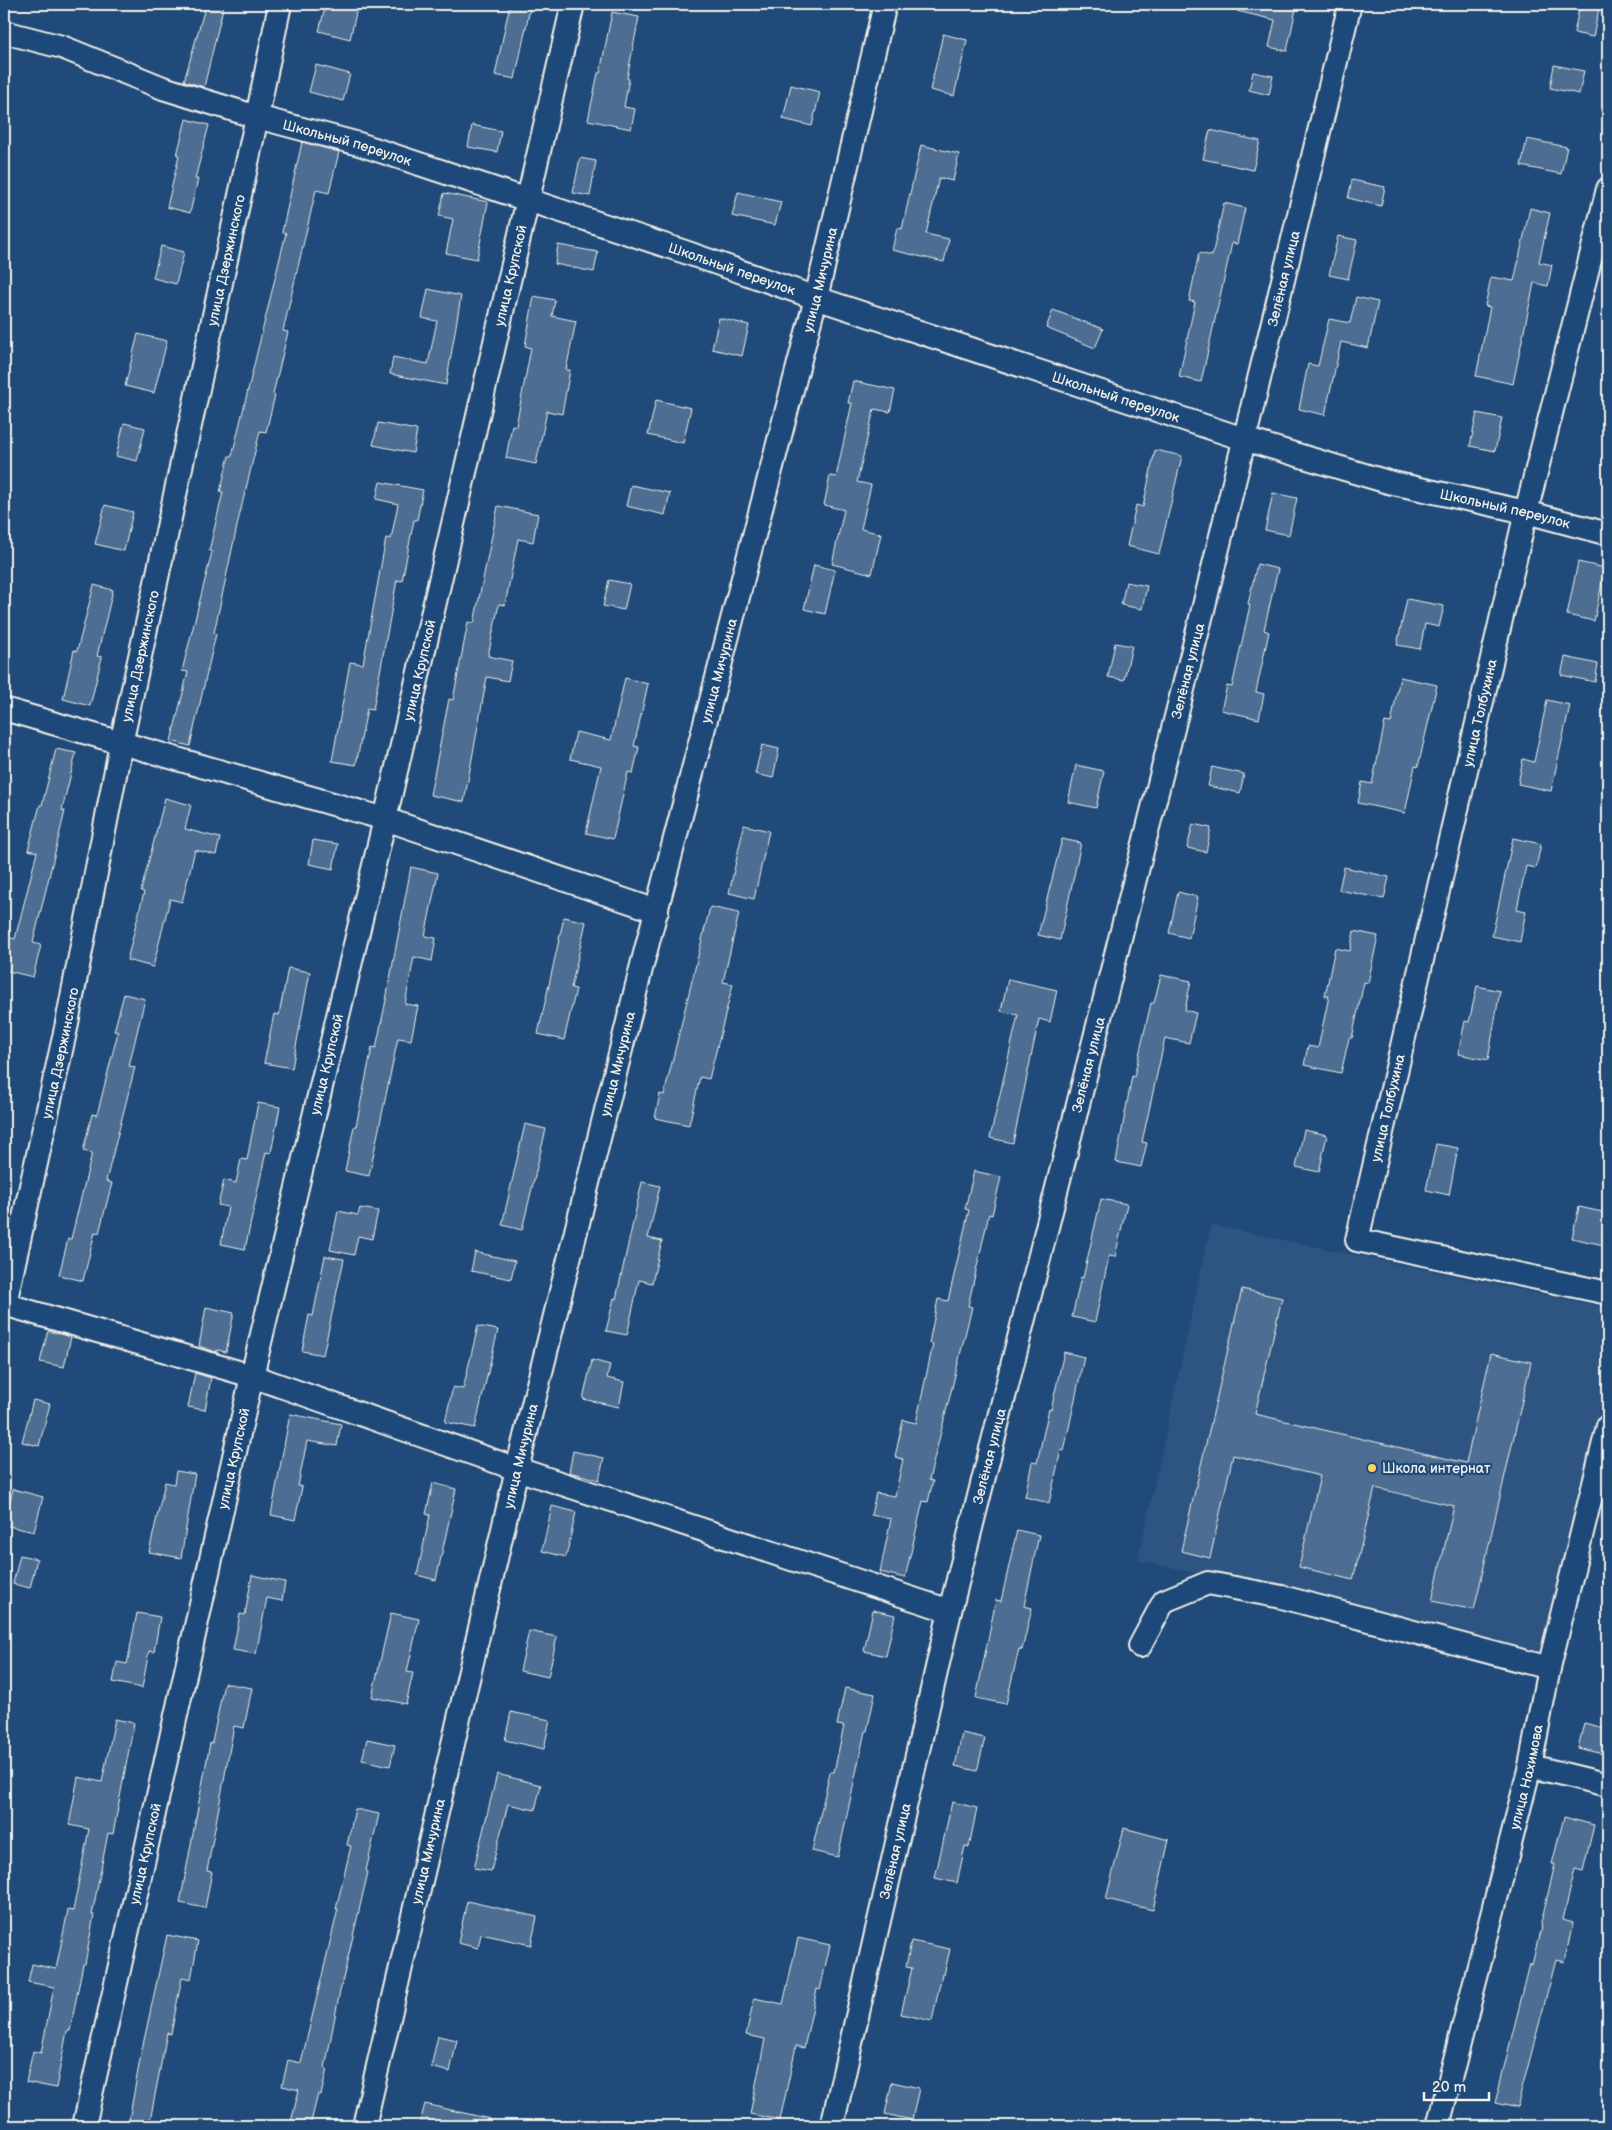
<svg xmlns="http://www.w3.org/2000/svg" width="1612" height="2130" font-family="'Balsamiq Sans',sans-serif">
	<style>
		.built { fill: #2d5581 }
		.building { fill: #4d6e92; stroke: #f4f1e8 }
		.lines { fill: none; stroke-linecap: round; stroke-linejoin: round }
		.minor-casing { stroke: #f4f1e8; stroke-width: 26 }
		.minor { stroke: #1f4a7a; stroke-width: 22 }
		.poi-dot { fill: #ffd166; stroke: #1f4a7a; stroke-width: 2 }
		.labels { text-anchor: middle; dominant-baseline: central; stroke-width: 4.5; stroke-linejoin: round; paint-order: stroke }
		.street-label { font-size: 14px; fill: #f4f1e8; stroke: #1f4a7a }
		.poi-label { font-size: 14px; fill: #f4f1e8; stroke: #1f4a7a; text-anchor: start }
	</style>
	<rect width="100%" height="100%" fill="#1f4a7a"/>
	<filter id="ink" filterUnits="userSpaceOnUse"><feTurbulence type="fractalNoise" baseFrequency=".02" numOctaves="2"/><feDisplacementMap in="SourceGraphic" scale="10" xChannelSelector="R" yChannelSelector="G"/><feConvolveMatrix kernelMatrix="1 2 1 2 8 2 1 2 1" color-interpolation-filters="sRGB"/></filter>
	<g filter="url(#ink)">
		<path class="built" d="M 1211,1225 L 1608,1308 L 1608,1376 L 1542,1654 L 1138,1560 Z"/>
		<path class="building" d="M 206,4 L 224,4 L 204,87 L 184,81 Z
			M 326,4 L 358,4 L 350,39 L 319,31 Z
			M 510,4 L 531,4 L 515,79 L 495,75 Z
			M 1238,4 L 1297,4 L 1287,51 L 1269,47 L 1275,20 L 1237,11 Z
			M 1580,4 L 1600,4 L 1593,37 L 1574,33 Z
			M 612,12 L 639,17 L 627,78 L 629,79 L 624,107 L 635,109 L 631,129 L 588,120 L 598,73 L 600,73 Z
			M 943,34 L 967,40 L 954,96 L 930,90 Z
			M 316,65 L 350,74 L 343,101 L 309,92 Z
			M 1554,65 L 1584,71 L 1579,94 L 1550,88 Z
			M 1253,72 L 1273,76 L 1269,95 L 1249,90 Z
			M 791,85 L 820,92 L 812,126 L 783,119 Z
			M 186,119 L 209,125 L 195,179 L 198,179 L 190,213 L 167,207 L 179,156 L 177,155 Z
			M 472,125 L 501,131 L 497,152 L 468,147 Z
			M 1210,130 L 1260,141 L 1253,170 L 1203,159 Z
			M 1527,139 L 1567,147 L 1561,174 L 1521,166 Z
			M 302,142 L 339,152 L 329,193 L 316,190 L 283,331 L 288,332 L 273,394 L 275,395 L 266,432 L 260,431 L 239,517 L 214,633 L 216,634 L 190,746 L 171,741 L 188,672 L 182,671 L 212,552 L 209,551 L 223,492 L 220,492 L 229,456 L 232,456 L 286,233 L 282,232 Z
			M 921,145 L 959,154 L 953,181 L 939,178 L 926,234 L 949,239 L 944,262 L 892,250 L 897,228 L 902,229 Z
			M 580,158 L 596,161 L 590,196 L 573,193 Z
			M 1352,180 L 1385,187 L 1381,206 L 1348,198 Z
			M 738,192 L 781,202 L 775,225 L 732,216 Z
			M 444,193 L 488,202 L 477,259 L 446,253 L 453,219 L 439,216 Z
			M 1224,203 L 1245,208 L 1237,244 L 1232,243 L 1201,382 L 1179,377 L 1195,302 L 1189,301 L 1199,253 L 1212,256 Z
			M 1530,208 L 1550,213 L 1539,262 L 1552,265 L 1548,286 L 1534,283 L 1513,384 L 1476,376 L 1490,307 L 1485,306 L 1491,277 L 1514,281 Z
			M 1338,236 L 1357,240 L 1348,279 L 1329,275 Z
			M 558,245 L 598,252 L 594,272 L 555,264 Z
			M 161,246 L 184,252 L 176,284 L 153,278 Z
			M 428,289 L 461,296 L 446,385 L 390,374 L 393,357 L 428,364 L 437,321 L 422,318 Z
			M 534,296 L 555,300 L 552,316 L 576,321 L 566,370 L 570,370 L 562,414 L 547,411 L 536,464 L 506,458 L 512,425 L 516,426 L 531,348 L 525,346 Z
			M 1356,297 L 1378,302 L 1368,348 L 1341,342 L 1325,415 L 1299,409 L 1308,364 L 1318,366 L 1329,319 L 1350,323 Z
			M 1053,310 L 1103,329 L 1095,348 L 1046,328 Z
			M 719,318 L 749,325 L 742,356 L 712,349 Z
			M 138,334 L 167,341 L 154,393 L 125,386 Z
			M 853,381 L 895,390 L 890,412 L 874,409 L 857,482 L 871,485 L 861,529 L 881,534 L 872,574 L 832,564 L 844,510 L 824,505 L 830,476 L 836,477 L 852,403 L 848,403 Z
			M 656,400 L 691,408 L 683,443 L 648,435 Z
			M 1477,413 L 1502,418 L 1495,451 L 1470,446 Z
			M 124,423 L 145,428 L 137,461 L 116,456 Z
			M 378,423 L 417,430 L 413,453 L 373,445 Z
			M 1155,450 L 1182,456 L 1159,554 L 1127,546 L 1136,505 L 1143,507 Z
			M 380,482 L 423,490 L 417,520 L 414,520 L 402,581 L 397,580 L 373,710 L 367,709 L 356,765 L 332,761 L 350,662 L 363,664 L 386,538 L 391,539 L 398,504 L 376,499 Z
			M 631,485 L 670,493 L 665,515 L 626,506 Z
			M 1273,493 L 1297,498 L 1289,535 L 1265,530 Z
			M 105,505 L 133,512 L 124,551 L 95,544 Z
			M 498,506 L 538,514 L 533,542 L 518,539 L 505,605 L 499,604 L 488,656 L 512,661 L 508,681 L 487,677 L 464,802 L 430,795 L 449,699 L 453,700 L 468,622 L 474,623 Z
			M 1578,562 L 1605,568 L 1594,621 L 1567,615 Z
			M 1257,564 L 1278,569 L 1264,630 L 1269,632 L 1256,692 L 1264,694 L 1259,719 L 1221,710 L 1227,686 L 1232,687 L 1250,605 L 1248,604 Z
			M 814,565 L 835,570 L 825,614 L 804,609 Z
			M 609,580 L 630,584 L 624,610 L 603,606 Z
			M 1126,582 L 1147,586 L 1142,609 L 1121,605 Z
			M 94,585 L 113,590 L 97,656 L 102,657 L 90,706 L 63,699 L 74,650 L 77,651 Z
			M 1407,599 L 1444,606 L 1439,627 L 1425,624 L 1420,649 L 1397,645 Z
			M 1115,643 L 1132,646 L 1124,680 L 1108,677 Z
			M 1565,657 L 1598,664 L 1595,682 L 1561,675 Z
			M 1400,677 L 1437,685 L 1418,767 L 1415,766 L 1405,813 L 1358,803 L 1362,782 L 1372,784 L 1385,722 L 1391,723 Z
			M 625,678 L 648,684 L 634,746 L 639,747 L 633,773 L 628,772 L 613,839 L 586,833 L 601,766 L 570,759 L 576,732 L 611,740 Z
			M 1547,700 L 1570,705 L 1551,791 L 1518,784 L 1523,759 L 1534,762 Z
			M 762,745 L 779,749 L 773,778 L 755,774 Z
			M 56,749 L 76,753 L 62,810 L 65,811 L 33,943 L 41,945 L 33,977 L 4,970 L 4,936 L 15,939 L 37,852 L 28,850 L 40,805 L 42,805 Z
			M 1076,765 L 1104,771 L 1096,808 L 1068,802 Z
			M 1212,767 L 1244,774 L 1240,793 L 1208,786 Z
			M 165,798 L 191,805 L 185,829 L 220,838 L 216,855 L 195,850 L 182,902 L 170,899 L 153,967 L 127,960 L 144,892 L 141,891 Z
			M 1193,824 L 1211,828 L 1206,852 L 1187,848 Z
			M 744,825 L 769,831 L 754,899 L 729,893 Z
			M 1513,838 L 1541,844 L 1536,868 L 1526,866 L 1517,909 L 1526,911 L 1520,942 L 1492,936 Z
			M 1062,839 L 1081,843 L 1060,940 L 1038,935 Z
			M 313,840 L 338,844 L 333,869 L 309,864 Z
			M 411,867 L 438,873 L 425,936 L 436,938 L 432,961 L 414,957 L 405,1004 L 418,1006 L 411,1040 L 398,1038 L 369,1176 L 345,1171 L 354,1126 L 356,1126 L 372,1047 L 376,1048 L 386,1000 Z
			M 1344,867 L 1389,877 L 1384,899 L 1339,890 Z
			M 1178,892 L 1198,897 L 1189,938 L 1169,933 Z
			M 710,907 L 739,913 L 723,982 L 733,984 L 709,1079 L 700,1077 L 689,1125 L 655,1118 L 660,1094 L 664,1095 Z
			M 564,917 L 586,922 L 571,988 L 576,989 L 564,1040 L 538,1034 Z
			M 1354,931 L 1378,936 L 1368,983 L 1364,982 L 1352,1038 L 1349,1038 L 1341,1073 L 1304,1065 L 1308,1046 L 1318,1048 L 1329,996 L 1325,996 L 1335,948 L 1350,951 Z
			M 288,968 L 310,972 L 292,1068 L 264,1063 L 274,1014 L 279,1015 Z
			M 1161,975 L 1191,981 L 1185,1010 L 1196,1013 L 1189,1043 L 1165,1038 L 1142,1142 L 1147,1143 L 1141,1167 L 1116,1162 L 1132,1076 L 1134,1077 L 1151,1003 L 1154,1003 Z
			M 1008,979 L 1057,990 L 1050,1022 L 1039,1019 L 1013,1143 L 990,1138 L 1018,1015 L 1001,1011 Z
			M 1477,986 L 1500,991 L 1488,1060 L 1458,1054 L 1465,1021 L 1469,1022 Z
			M 124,994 L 145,999 L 129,1066 L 135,1067 L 106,1181 L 112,1183 L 99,1233 L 95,1232 L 83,1281 L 59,1275 L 68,1239 L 71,1239 L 92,1153 L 83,1151 L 92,1114 L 97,1115 L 118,1032 L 114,1031 Z
			M 258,1103 L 280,1107 L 271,1153 L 266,1152 L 245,1249 L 221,1244 L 228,1207 L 218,1205 L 224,1180 L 236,1183 L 241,1159 L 247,1160 Z
			M 525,1124 L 546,1129 L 522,1230 L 502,1225 Z
			M 1304,1130 L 1327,1135 L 1319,1172 L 1296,1167 Z
			M 1436,1144 L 1458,1148 L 1449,1195 L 1426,1190 Z
			M 974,1171 L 1001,1177 L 992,1215 L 989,1214 L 968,1306 L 972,1307 L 929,1480 L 933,1481 L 928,1502 L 923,1501 L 905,1578 L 880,1572 L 891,1519 L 871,1515 L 876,1493 L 895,1496 L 903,1459 L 895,1457 L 903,1420 L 916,1423 L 933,1344 L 929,1343 L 938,1299 L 948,1301 L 969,1210 L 965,1209 Z
			M 642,1182 L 660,1186 L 648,1238 L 662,1241 L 652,1283 L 639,1280 L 627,1335 L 606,1331 L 614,1298 L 616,1299 Z
			M 1101,1199 L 1127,1204 L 1115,1257 L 1109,1256 L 1095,1322 L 1072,1317 L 1081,1277 L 1083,1278 Z
			M 1579,1207 L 1607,1213 L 1603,1228 L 1608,1229 L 1608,1246 L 1572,1238 Z
			M 360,1208 L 378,1211 L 372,1239 L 358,1236 L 354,1255 L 330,1250 L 338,1211 L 358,1215 Z
			M 475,1252 L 515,1261 L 511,1279 L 471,1271 Z
			M 325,1256 L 344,1259 L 323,1355 L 302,1351 L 309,1315 L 313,1316 Z
			M 1242,1289 L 1282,1298 L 1255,1414 L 1466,1463 L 1491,1353 L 1531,1362 L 1474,1610 L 1432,1601 L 1454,1506 L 1375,1488 L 1353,1580 L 1299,1567 L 1320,1476 L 1233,1455 L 1210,1558 L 1181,1551 Z
			M 206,1307 L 234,1313 L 226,1352 L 217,1350 L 216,1352 L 199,1346 Z
			M 478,1326 L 498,1330 L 475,1428 L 445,1422 L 453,1387 L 463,1389 Z
			M 48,1331 L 71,1337 L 64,1367 L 40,1362 Z
			M 1064,1352 L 1084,1357 L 1064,1451 L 1061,1450 L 1049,1503 L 1025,1497 L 1032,1462 L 1037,1463 L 1049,1409 L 1051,1410 Z
			M 592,1360 L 610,1365 L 607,1378 L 624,1382 L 619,1407 L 583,1399 Z
			M 195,1373 L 211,1378 L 205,1410 L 188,1407 Z
			M 33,1400 L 50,1404 L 39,1446 L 22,1442 Z
			M 290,1414 L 341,1424 L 337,1446 L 307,1441 L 298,1486 L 302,1487 L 295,1520 L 271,1515 Z
			M 573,1451 L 604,1458 L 599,1480 L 569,1472 Z
			M 176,1471 L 195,1474 L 181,1558 L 149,1552 L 165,1482 L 174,1484 Z
			M 433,1483 L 456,1489 L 436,1580 L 417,1575 L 430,1515 L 426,1514 Z
			M 13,1489 L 43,1497 L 34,1532 L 4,1525 Z
			M 552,1506 L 576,1512 L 566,1557 L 542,1551 Z
			M 1017,1530 L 1039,1535 L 1024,1606 L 1032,1608 L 1022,1650 L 1019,1649 L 1006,1704 L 976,1698 L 996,1600 L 1001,1601 Z
			M 20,1555 L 37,1559 L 30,1588 L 13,1584 Z
			M 252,1575 L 285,1582 L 282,1601 L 267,1598 L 256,1654 L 233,1650 L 240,1614 L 245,1615 Z
			M 873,1610 L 895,1615 L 886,1656 L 864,1651 Z
			M 137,1613 L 160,1617 L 154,1652 L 149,1651 L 142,1688 L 113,1682 L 117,1662 L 127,1664 Z
			M 391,1613 L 419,1619 L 407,1672 L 413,1673 L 406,1704 L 372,1697 Z
			M 529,1631 L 557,1637 L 548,1677 L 520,1671 Z
			M 224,1683 L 252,1688 L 244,1728 L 234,1726 L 207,1871 L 212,1872 L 205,1908 L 180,1903 L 210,1743 L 212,1743 Z
			M 845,1688 L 875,1694 L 867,1731 L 865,1731 L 838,1857 L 812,1851 L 830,1772 L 834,1772 L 844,1726 L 837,1725 Z
			M 511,1712 L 550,1720 L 544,1749 L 505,1740 Z
			M 115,1719 L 134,1723 L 113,1834 L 108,1833 L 92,1915 L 94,1915 L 85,1964 L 83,1964 L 70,2031 L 67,2031 L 56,2088 L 26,2082 L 33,2051 L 41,2053 L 54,1987 L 28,1982 L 32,1964 L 56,1969 L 68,1910 L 73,1911 L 89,1829 L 69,1825 L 78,1777 L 102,1782 Z
			M 1584,1723 L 1608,1729 L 1608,1755 L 1578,1748 Z
			M 962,1733 L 985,1738 L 977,1771 L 955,1766 Z
			M 367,1739 L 395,1745 L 390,1766 L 362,1760 Z
			M 497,1774 L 541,1785 L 535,1810 L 508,1804 L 491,1871 L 474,1868 Z
			M 952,1802 L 977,1808 L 969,1847 L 965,1846 L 957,1883 L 935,1878 Z
			M 355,1809 L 379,1814 L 366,1871 L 368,1872 L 339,1996 L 325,2068 L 327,2069 L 321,2095 L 318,2094 L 310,2126 L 290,2126 L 299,2090 L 282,2086 L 288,2060 L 301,2063 L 338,1909 L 336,1909 L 351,1846 L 347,1845 Z
			M 1564,1817 L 1594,1825 L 1583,1871 L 1575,1869 L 1563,1920 L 1573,1923 L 1564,1962 L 1556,1960 L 1517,2108 L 1495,2103 L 1530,1964 L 1532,1965 L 1541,1927 L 1540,1927 L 1555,1864 L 1552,1864 Z
			M 1124,1828 L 1169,1840 L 1153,1910 L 1106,1899 Z
			M 467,1901 L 537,1917 L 531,1945 L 481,1934 L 478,1948 L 458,1943 Z
			M 167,1935 L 198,1941 L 191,1979 L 182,1977 L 171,2034 L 167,2033 L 149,2126 L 128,2126 L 141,2054 Z
			M 798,1938 L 830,1945 L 820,1990 L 817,1989 L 804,2048 L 796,2046 L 780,2120 L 750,2114 L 765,2039 L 746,2035 L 754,1998 L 783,2004 Z
			M 911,1941 L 950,1949 L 944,1975 L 942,1974 L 932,2021 L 901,2014 L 912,1968 L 906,1967 Z
			M 438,2036 L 457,2040 L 450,2072 L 431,2067 Z
			M 892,2082 L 919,2088 L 912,2120 L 885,2114 Z
			M 425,2104 L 490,2119 L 489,2126 L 419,2126 Z"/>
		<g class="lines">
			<g class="minor-casing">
				<g id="minor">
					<path id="s1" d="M 4,32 L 62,47 L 163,88 L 257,117 L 359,144 L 685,252 L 816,298 L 1244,439 L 1388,482 L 1526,512 L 1608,534"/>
					<path d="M 1608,189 L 1526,512 L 1357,1240 L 1608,1293"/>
					<path d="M 4,709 L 385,819 L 657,911"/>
					<path d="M 4,1304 L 252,1376 L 517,1469 L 950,1611"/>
					<path id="s2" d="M 4,1308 L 66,1028 L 121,744 L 257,117 L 280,4"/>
					<path d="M 1140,1646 L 1164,1601 L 1208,1583 L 1282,1597 L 1549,1668"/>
					<path d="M 1530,1766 L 1608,1785"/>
					<path id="s3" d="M 84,2126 L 252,1376 L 385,819 L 573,4"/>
					<path id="s4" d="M 364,2126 L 517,1469 L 642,965 L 816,298 L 885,4"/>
					<path id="s5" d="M 832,2126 L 950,1611 L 1203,610 L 1350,4"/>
					<path id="s6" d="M 1438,2126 L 1530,1766 L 1549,1668 L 1608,1426"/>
				</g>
			</g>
			<use href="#minor" class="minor"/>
		</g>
	</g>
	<circle class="poi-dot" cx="1372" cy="1468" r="5"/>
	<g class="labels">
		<g class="street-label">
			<text stroke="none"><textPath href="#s1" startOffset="361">Школьный переулок</textPath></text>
			<text stroke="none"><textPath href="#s2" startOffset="1071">улица Дзержинского</textPath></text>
			<text stroke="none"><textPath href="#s1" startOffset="766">Школьный переулок</textPath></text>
			<text stroke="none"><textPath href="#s3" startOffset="1899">улица Крупской</textPath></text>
			<text stroke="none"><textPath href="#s5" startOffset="1902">Зелёная улица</textPath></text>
			<text stroke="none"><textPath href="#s4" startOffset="1902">улица Мичурина</textPath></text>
			<text stroke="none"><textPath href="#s1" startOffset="1171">Школьный переулок</textPath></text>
			<text stroke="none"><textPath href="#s1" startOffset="1576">Школьный переулок</textPath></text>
			<text stroke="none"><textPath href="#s2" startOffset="666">улица Дзержинского</textPath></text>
			<text stroke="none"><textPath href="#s3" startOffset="1494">улица Крупской</textPath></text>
			<text stroke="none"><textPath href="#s4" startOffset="1498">улица Мичурина</textPath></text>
			<text stroke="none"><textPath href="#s5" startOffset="1498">Зелёная улица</textPath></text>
			<text transform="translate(1480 713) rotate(-77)">улица Толбухина</text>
			<text stroke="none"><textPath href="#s2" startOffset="261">улица Дзержинского</textPath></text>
			<text stroke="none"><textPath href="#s4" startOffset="1092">улица Мичурина</textPath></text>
			<text stroke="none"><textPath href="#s3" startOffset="1089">улица Крупской</textPath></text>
			<text stroke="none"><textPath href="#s5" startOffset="1092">Зелёная улица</textPath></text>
			<text transform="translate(1388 1108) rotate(-77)">улица Толбухина</text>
			<text stroke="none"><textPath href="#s4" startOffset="688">улица Мичурина</textPath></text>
			<text stroke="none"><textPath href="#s5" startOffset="688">Зелёная улица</textPath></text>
			<text stroke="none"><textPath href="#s3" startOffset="684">улица Крупской</textPath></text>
			<text stroke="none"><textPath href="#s6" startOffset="360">улица Нахимова</textPath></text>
			<text stroke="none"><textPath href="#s4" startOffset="282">улица Мичурина</textPath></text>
			<text stroke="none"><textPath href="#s5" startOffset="282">Зелёная улица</textPath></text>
			<text stroke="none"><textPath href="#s3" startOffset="279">улица Крупской</textPath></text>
		</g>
		<g class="poi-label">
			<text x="1382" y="1468">Школа интернат</text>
		</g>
	</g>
	<rect width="1612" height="2130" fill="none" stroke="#1f4a7a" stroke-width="20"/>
	<rect x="10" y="10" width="1592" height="2110" fill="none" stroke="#f4f1e8" stroke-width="2" filter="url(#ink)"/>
	<path d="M1424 2092v8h65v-8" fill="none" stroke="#f4f1e8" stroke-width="2.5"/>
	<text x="1432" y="2092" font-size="15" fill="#f4f1e8" stroke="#1f4a7a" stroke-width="4" paint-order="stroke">20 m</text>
</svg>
